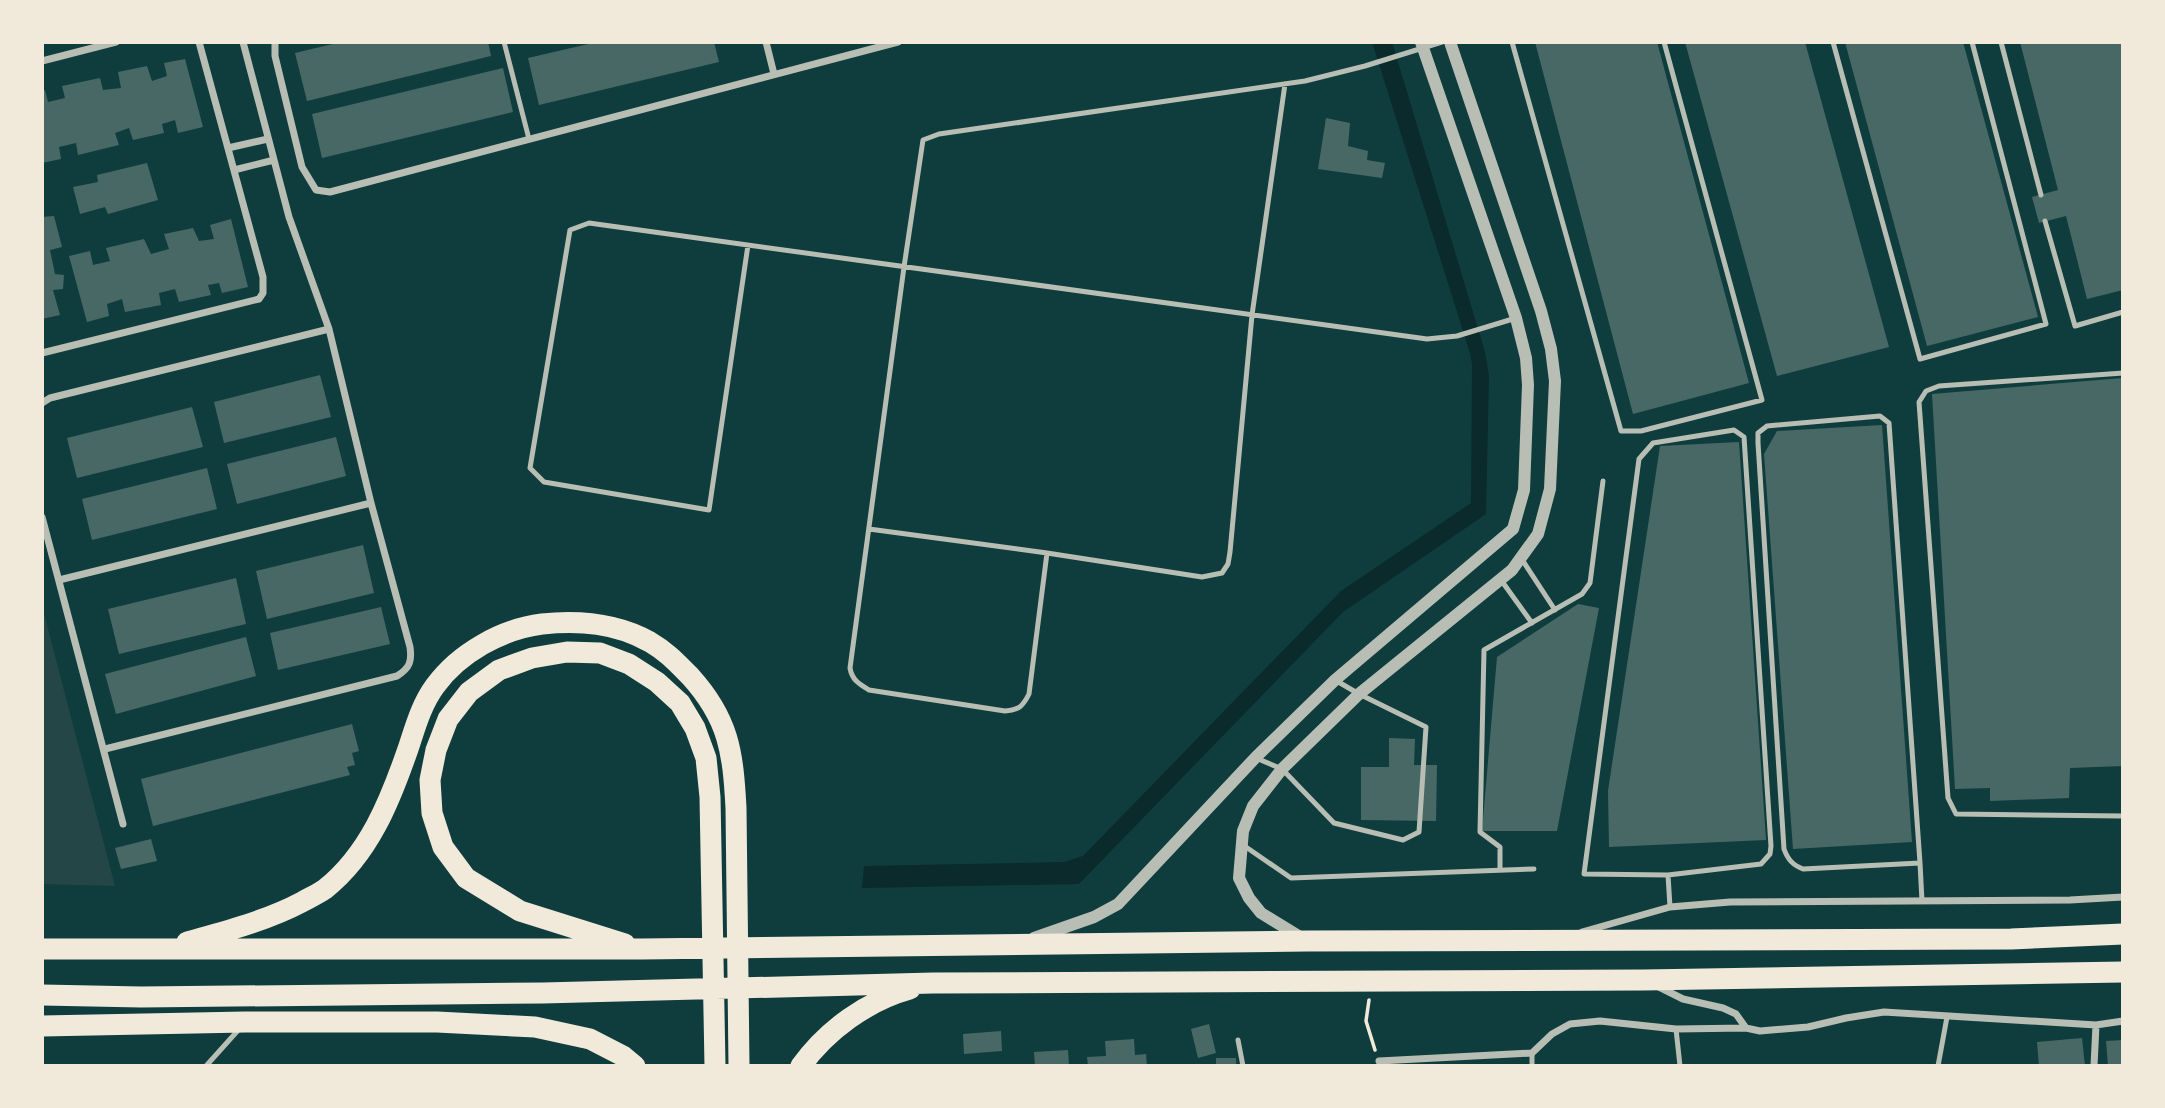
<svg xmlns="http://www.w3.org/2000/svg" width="2165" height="1108" font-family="Arial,sans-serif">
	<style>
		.green { fill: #244646 }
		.water { fill: #0a2a2b }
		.building { fill: #486865 }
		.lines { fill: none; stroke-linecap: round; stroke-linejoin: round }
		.path { stroke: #f1e9da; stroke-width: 3.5 }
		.service { stroke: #b8beb3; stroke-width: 5 }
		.minor { stroke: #b8beb3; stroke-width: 7 }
		.tertiary { stroke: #b8beb3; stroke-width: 12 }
		.motorway { stroke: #f1e9da; stroke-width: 21 }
	</style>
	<rect width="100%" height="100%" fill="#0f3d3e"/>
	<path class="green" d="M 42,606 L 115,886 L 42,884 Z"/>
	<path class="water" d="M 1372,42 L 1392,42 L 1485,352 L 1489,376 L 1486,514 L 1343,612 L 1079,884 L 862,888 L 864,866 L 1064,862 L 1083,856 L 1341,591 L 1471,503 L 1472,364 L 1470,353 Z"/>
	<path class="building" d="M 341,42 L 488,42 L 491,56 L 307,101 L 295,53 Z
		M 597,42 L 714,42 L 719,62 L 539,105 L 528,58 Z
		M 1535,42 L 1657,42 L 1749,383 L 1633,414 Z
		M 1685,42 L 1805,42 L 1889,347 L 1777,376 Z
		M 1845,42 L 1963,42 L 2038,317 L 1927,346 Z
		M 2020,42 L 2123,42 L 2123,290 L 2087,299 L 2066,216 L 2039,223 L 2032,197 L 2058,190 Z
		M 185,59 L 203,127 L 178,133 L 175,120 L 162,124 L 164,133 L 133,140 L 129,128 L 115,133 L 119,145 L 78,155 L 76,143 L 59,147 L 61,159 L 42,163 L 42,91 L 45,90 L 48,102 L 65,98 L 62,86 L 100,78 L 103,90 L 121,88 L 118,72 L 147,66 L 152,81 L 167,76 L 164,63 Z
		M 503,68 L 513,112 L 322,158 L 312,114 Z
		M 1326,118 L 1350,123 L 1348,146 L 1368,151 L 1367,160 L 1385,163 L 1382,178 L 1318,169 Z
		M 147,163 L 158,200 L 108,214 L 105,207 L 80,214 L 73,187 L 98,182 L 97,175 Z
		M 54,216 L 62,247 L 50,250 L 55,274 L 64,275 L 63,289 L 53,290 L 60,315 L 42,319 L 42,217 Z
		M 231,219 L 248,287 L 222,293 L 219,283 L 208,285 L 211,295 L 179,302 L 175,289 L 159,293 L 161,305 L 125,312 L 122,299 L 107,304 L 109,316 L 87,322 L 69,256 L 90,251 L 93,265 L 110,261 L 106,248 L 144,239 L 151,254 L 169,249 L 164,234 L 193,228 L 199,241 L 214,239 L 210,225 Z
		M 320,375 L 331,417 L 224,443 L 214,402 Z
		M 2123,378 L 2123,766 L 2070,768 L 2069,798 L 1990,801 L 1990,788 L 1955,789 L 1932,394 Z
		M 192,407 L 203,447 L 77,478 L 67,438 Z
		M 1882,425 L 1912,842 L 1793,849 L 1764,454 L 1777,431 Z
		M 336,437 L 346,476 L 237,504 L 227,464 Z
		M 1739,442 L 1766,840 L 1609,847 L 1608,791 L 1660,446 Z
		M 207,468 L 217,509 L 92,540 L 82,499 Z
		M 363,545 L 374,593 L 267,619 L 256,571 Z
		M 236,578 L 246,624 L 119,654 L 108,609 Z
		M 1578,604 L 1599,608 L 1557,831 L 1482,831 L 1497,657 Z
		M 381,607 L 390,644 L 278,670 L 270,633 Z
		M 246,637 L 256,676 L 116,714 L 105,674 Z
		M 352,724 L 359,751 L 352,753 L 355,765 L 347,767 L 350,775 L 153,826 L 141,779 Z
		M 1389,738 L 1415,739 L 1414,765 L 1437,765 L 1436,821 L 1361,820 L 1361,767 L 1389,767 Z
		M 151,839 L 157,861 L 121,869 L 115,848 Z
		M 1209,1024 L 1216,1053 L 1198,1058 L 1191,1029 Z
		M 1001,1031 L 1002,1051 L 964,1054 L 963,1034 Z
		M 2082,1038 L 2085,1066 L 2039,1066 L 2037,1042 Z
		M 1134,1039 L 1135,1055 L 1146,1054 L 1147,1066 L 1088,1066 L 1087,1057 L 1106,1056 L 1105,1041 Z
		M 2123,1040 L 2123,1066 L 2108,1066 L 2106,1041 Z
		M 1068,1050 L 1069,1066 L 1035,1066 L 1034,1052 Z
		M 1216,1058 L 1236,1058 L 1236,1066 L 1216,1066 Z"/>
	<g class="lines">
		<path class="path" d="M 1369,1000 L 1366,1021 L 1375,1050"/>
		<path class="service" d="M 504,42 L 529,139
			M 1512,42 L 1621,431 L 1641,431 L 1762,400 L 1664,42
			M 1833,42 L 1920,359 L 2046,324 L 1972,42
			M 2001,42 L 2041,195
			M 1285,84 L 1252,315 L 1230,552 L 1228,564 L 1222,573 L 1202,577 L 1047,553 L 1029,694 C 1023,706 1019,710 1005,711 L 869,690 C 859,684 852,680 850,668 L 904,267 L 923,140 L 939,134 L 1305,81 L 1365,66 L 1442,42
			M 2045,221 L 2075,326 L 2123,312
			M 748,245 L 709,510 L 544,482 L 530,468 L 570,230 L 589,223 L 1427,339 L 1457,336 L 1516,318
			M 2123,373 L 1939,386 L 1926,391 L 1919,402 L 1948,798 L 1956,814 L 2123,816
			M 1734,430 L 1744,437 L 1771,846 L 1770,854 L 1761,864 L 1668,875 L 1584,874 L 1639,459 L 1653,443 Z
			M 869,529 L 1047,553
			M 1521,558 L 1555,610
			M 1501,580 L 1532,623
			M 1256,758 L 1282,769 L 1334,823 L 1403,840 L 1419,832 L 1426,727 L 1359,694 L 1335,680
			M 1243,845 L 1291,878 L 1534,869
			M 1920,863 L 1803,869 C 1793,865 1788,860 1784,849 L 1758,443 L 1758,433 L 1767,426 L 1880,416 L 1889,423 L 1920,863 L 1922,901
			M 1500,870 L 1500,847 L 1480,832 L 1484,650 L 1582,594 L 1590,583 L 1603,481
			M 1668,875 L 1670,907
			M 1676,1029 L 1680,1066
			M 1238,1040 L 1243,1066
			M 1532,1053 L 1532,1066
			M 206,1066 L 241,1027
			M 1938,1066 L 1947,1017"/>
		<path class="minor" d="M 275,42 L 275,56 L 302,167 L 316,190 L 330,192 L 898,42
			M 766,42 L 774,74
			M 42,61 L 116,42
			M 228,148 L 268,139
			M 234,170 L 274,160
			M 42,353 L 259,299 L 263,293 L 263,277 L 199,42
			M 42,403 L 50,398 L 329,329
			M 42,517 L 123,824
			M 59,580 L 371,503
			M 105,749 L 397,676 C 410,668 412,661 410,647 L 371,503 L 329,329 L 289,217 L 243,42
			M 1582,932 L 1670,907 L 1730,902 L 2070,900 L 2123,897
			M 1657,986 L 1683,999 L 1723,1008 L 1736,1014 L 1746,1028
			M 1379,1061 L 1532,1053 L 1552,1034 L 1570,1024 L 1600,1021 L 1676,1029 L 1746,1028 L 1760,1031 L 1808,1027 L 1846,1018 L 1884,1012 L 2096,1025 L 2123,1021
			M 2094,1066 L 2096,1025"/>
		<path class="tertiary" d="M 1034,938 L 1094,917 L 1118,904 L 1256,757 L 1335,680 L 1513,529 L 1524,490 L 1528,385 L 1526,358 L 1516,318 L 1421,42
			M 1302,938 L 1261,913 L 1249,898 L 1239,878 L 1243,831 L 1253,806 L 1282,769 L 1359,694 L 1512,570 L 1538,534 L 1550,489 L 1555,381 L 1551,349 L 1541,311 L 1450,42"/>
		<path class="motorway" d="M 187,942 C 226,931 266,921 302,902 C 309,898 318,894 325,889 C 369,854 390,801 408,749 C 415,728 421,705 435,686 C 459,653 502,629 542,624 C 580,620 616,623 650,642 C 667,652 676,662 690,676 C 729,719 733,752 736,808 L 739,1066
			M 625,944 L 520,911 L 466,878 L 443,847 L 432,813 L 430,780 L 436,750 L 448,719 L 469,692 L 499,670 L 532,658 L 567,652 L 600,653 L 629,664 L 657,682 L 680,703 L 695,728 L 706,758 L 710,797 L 715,1066
			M 42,949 L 642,949 L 1307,941 L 2011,939 L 2123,934
			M 42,995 L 141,997 L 543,993 L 933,983 L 1643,980 L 2123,972
			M 42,1026 L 245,1022 L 437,1022 L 535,1027 L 590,1039 L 623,1056 L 635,1066
			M 801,1066 C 827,1030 867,1001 910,989"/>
	</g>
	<rect width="2165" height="1108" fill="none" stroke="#f1e9da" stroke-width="88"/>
</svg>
